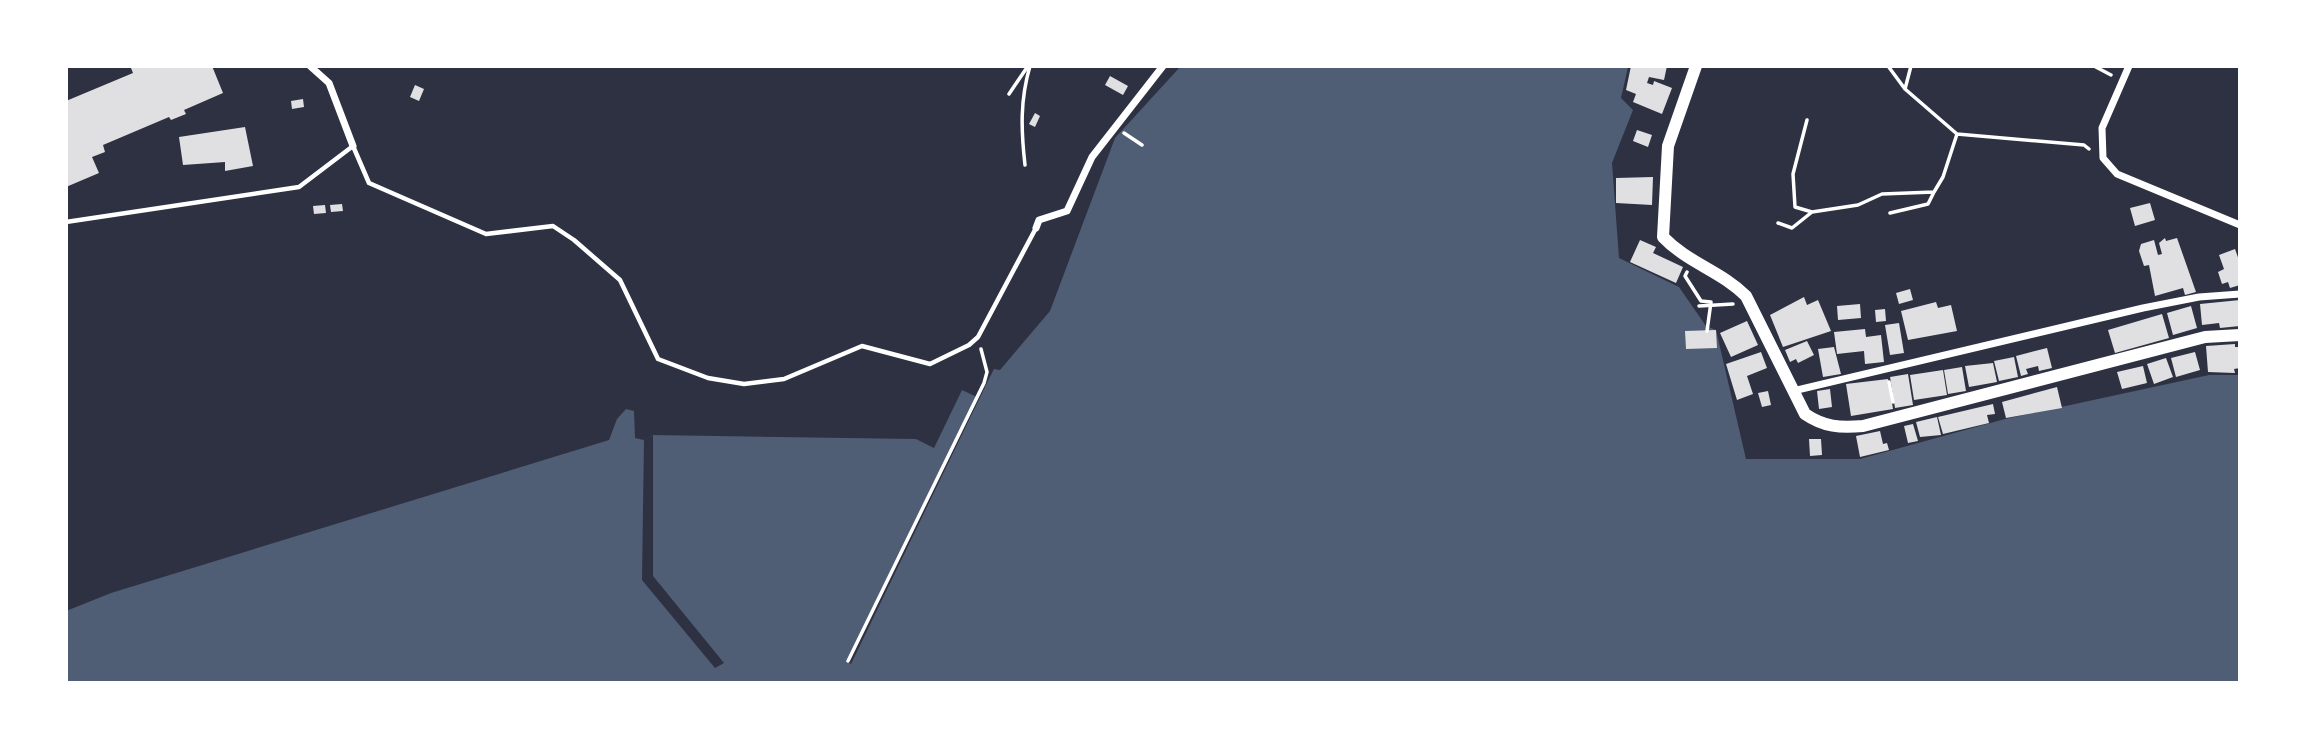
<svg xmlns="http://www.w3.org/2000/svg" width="2306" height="749" font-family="'Asap Condensed',sans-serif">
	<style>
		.water { fill: #4f5d75 }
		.pier { fill: #2d3142 }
		.building { fill: #e0e0e3 }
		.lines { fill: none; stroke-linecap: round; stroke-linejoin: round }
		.path { stroke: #fff; stroke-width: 3.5 }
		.service { stroke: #fff; stroke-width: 4.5 }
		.minor { stroke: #fff; stroke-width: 7 }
		.secondary { stroke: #fff; stroke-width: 12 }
	</style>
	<rect width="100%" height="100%" fill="#2d3142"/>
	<path class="water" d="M 1180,67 L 1628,67 L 1621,98 L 1633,110 L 1612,163 L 1619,258 L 1679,287 L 1706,326 L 1716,330 L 1746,459 L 1860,459 L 2005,419 L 2209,375 L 2239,375 L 2239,682 L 67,682 L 66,611 L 111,593 L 609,440 L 617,419 L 626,409 L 634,411 L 635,438 L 644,440 L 653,435 L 916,439 L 934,448 L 962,390 L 979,398 L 994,369 L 1000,370 L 1050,311 L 1115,138 Z"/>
	<path class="pier" d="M 982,386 L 985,387 L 851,664 L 846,661 Z
		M 653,435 L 653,576 L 724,663 L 715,668 L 642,580 L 644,440 Z"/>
	<path class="building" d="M 135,66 L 212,66 L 223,93 L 184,110 L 186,114 L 171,120 L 169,117 L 103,145 L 105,152 L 92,157 L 99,173 L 66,187 L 66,101 L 133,73 L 131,68 Z
		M 1631,66 L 1667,66 L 1664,80 L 1649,77 L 1647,83 L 1653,85 L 1654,81 L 1672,88 L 1662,114 L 1633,102 L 1636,94 L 1626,90 Z
		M 1110,76 L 1128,86 L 1123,95 L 1105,85 Z
		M 415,85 L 424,89 L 419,101 L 410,97 Z
		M 303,99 L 304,107 L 292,109 L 291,101 Z
		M 1035,113 L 1040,116 L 1035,127 L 1029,124 Z
		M 245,127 L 253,166 L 225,171 L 225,162 L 183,165 L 179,137 Z
		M 1637,130 L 1652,135 L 1648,147 L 1633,141 Z
		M 1653,177 L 1652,205 L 1616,203 L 1616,178 Z
		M 2150,203 L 2155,220 L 2135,226 L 2130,208 Z
		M 342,204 L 343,211 L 331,212 L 330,205 Z
		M 325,205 L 326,213 L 314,214 L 313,206 Z
		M 2165,238 L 2166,241 L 2177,238 L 2196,292 L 2185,295 L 2183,288 L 2155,296 L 2149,265 L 2144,266 L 2139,251 L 2141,244 L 2154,240 L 2158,255 L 2162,254 L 2159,243 Z
		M 1640,240 L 1656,247 L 1653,253 L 1683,267 L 1676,283 L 1630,262 Z
		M 2235,249 L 2240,263 L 2240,285 L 2230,288 L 2228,282 L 2222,284 L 2218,272 L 2224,269 L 2219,255 Z
		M 1910,289 L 1913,300 L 1899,304 L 1896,293 Z
		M 1804,297 L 1807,305 L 1818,300 L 1831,331 L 1783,347 L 1770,315 Z
		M 2240,300 L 2240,326 L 2220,328 L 2219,323 L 2202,325 L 2200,304 Z
		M 1936,302 L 1938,308 L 1951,305 L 1957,331 L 1908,340 L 1901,311 Z
		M 1860,304 L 1861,318 L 1838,320 L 1837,306 Z
		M 2191,306 L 2197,328 L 2173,335 L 2167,313 Z
		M 1885,309 L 1886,321 L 1876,322 L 1875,310 Z
		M 2162,314 L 2169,338 L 2115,353 L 2108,330 Z
		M 1747,321 L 1758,345 L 1731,357 L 1720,333 Z
		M 1899,323 L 1904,353 L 1890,355 L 1885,325 Z
		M 1865,329 L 1866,337 L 1881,335 L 1884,362 L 1865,364 L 1864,351 L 1837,354 L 1834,332 Z
		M 1716,330 L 1717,348 L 1686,349 L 1685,331 Z
		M 1807,341 L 1814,355 L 1798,363 L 1796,359 L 1790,362 L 1785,350 Z
		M 2235,344 L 2235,347 L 2240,347 L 2240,368 L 2234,369 L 2235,373 L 2208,372 L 2206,346 Z
		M 1834,347 L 1841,374 L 1823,377 L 1818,349 Z
		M 2047,348 L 2052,368 L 2039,371 L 2038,366 L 2026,369 L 2028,374 L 2021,376 L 2016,356 Z
		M 1761,352 L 1767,368 L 1747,376 L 1753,394 L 1737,400 L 1726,364 Z
		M 2195,352 L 2200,370 L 2176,377 L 2171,358 Z
		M 2014,357 L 2018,377 L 1999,381 L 1994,361 Z
		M 2166,358 L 2173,377 L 2154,384 L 2147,364 Z
		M 1993,363 L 1997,382 L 1969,387 L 1965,366 Z
		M 2143,366 L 2147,383 L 2122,389 L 2117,372 Z
		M 1962,367 L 1966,391 L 1948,394 L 1944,370 Z
		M 1943,370 L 1947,395 L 1914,400 L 1910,375 Z
		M 1908,374 L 1913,405 L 1895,408 L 1890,377 Z
		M 1888,379 L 1893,409 L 1851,416 L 1846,384 Z
		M 2057,387 L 2062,408 L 2006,418 L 2002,402 Z
		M 1830,389 L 1832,407 L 1819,409 L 1817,391 Z
		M 1768,391 L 1771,405 L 1762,407 L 1758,393 Z
		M 1993,404 L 1995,414 L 1987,415 L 1989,423 L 1943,434 L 1938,417 Z
		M 1937,417 L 1941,435 L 1920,437 L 1916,422 Z
		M 1913,424 L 1918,441 L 1908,443 L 1904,426 Z
		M 1880,431 L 1883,444 L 1887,443 L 1889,450 L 1860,457 L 1856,436 Z
		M 1809,439 L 1821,439 L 1822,455 L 1810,456 Z"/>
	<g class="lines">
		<path class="path" d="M 1888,66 L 1905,89 L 1957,134 L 2084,145 L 2089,149
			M 2094,66 L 2111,75
			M 1905,89 L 1911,66
			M 1009,94 L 1028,66
			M 1807,120 L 1793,174 L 1795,207 L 1812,212 L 1858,205 L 1882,194 L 1934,192 L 1943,177 L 1957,134
			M 1124,133 L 1142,145
			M 1025,165 C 1021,130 1020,100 1030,66
			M 1890,213 L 1928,204 L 1934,192
			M 1778,223 L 1792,228 L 1812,212
			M 1687,272 L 1685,276 L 1701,301 L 1711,302 L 1707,331
			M 1699,306 L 1733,304
			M 1889,382 L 1893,402
			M 848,661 L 984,383 L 987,372 L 981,349"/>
		<path class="service" d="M 66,222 L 299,187 L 353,146 L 369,183 L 486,234 L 553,226 L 574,240 L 620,280 L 658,359 L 708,378 L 744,384 L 784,379 L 862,346 L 930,364 L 969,345 L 978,337 L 1036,228"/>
		<path class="minor" d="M 310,66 L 329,83 L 353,146
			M 2129,66 L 2102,128 L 2103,158 L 2117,174 L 2240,225
			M 1036,228 L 1039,220 L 1067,211 L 1092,157 L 1163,66
			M 1793,391 L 2143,308 L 2199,297 L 2240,294"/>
		<path class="secondary" d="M 1696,66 L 1668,146 L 1663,237 C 1688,263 1721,271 1746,296 L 1805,414 C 1824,427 1840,428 1863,426 L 2205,337 L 2240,335"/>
	</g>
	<rect width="2306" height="749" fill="none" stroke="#ffffff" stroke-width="136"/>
</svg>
